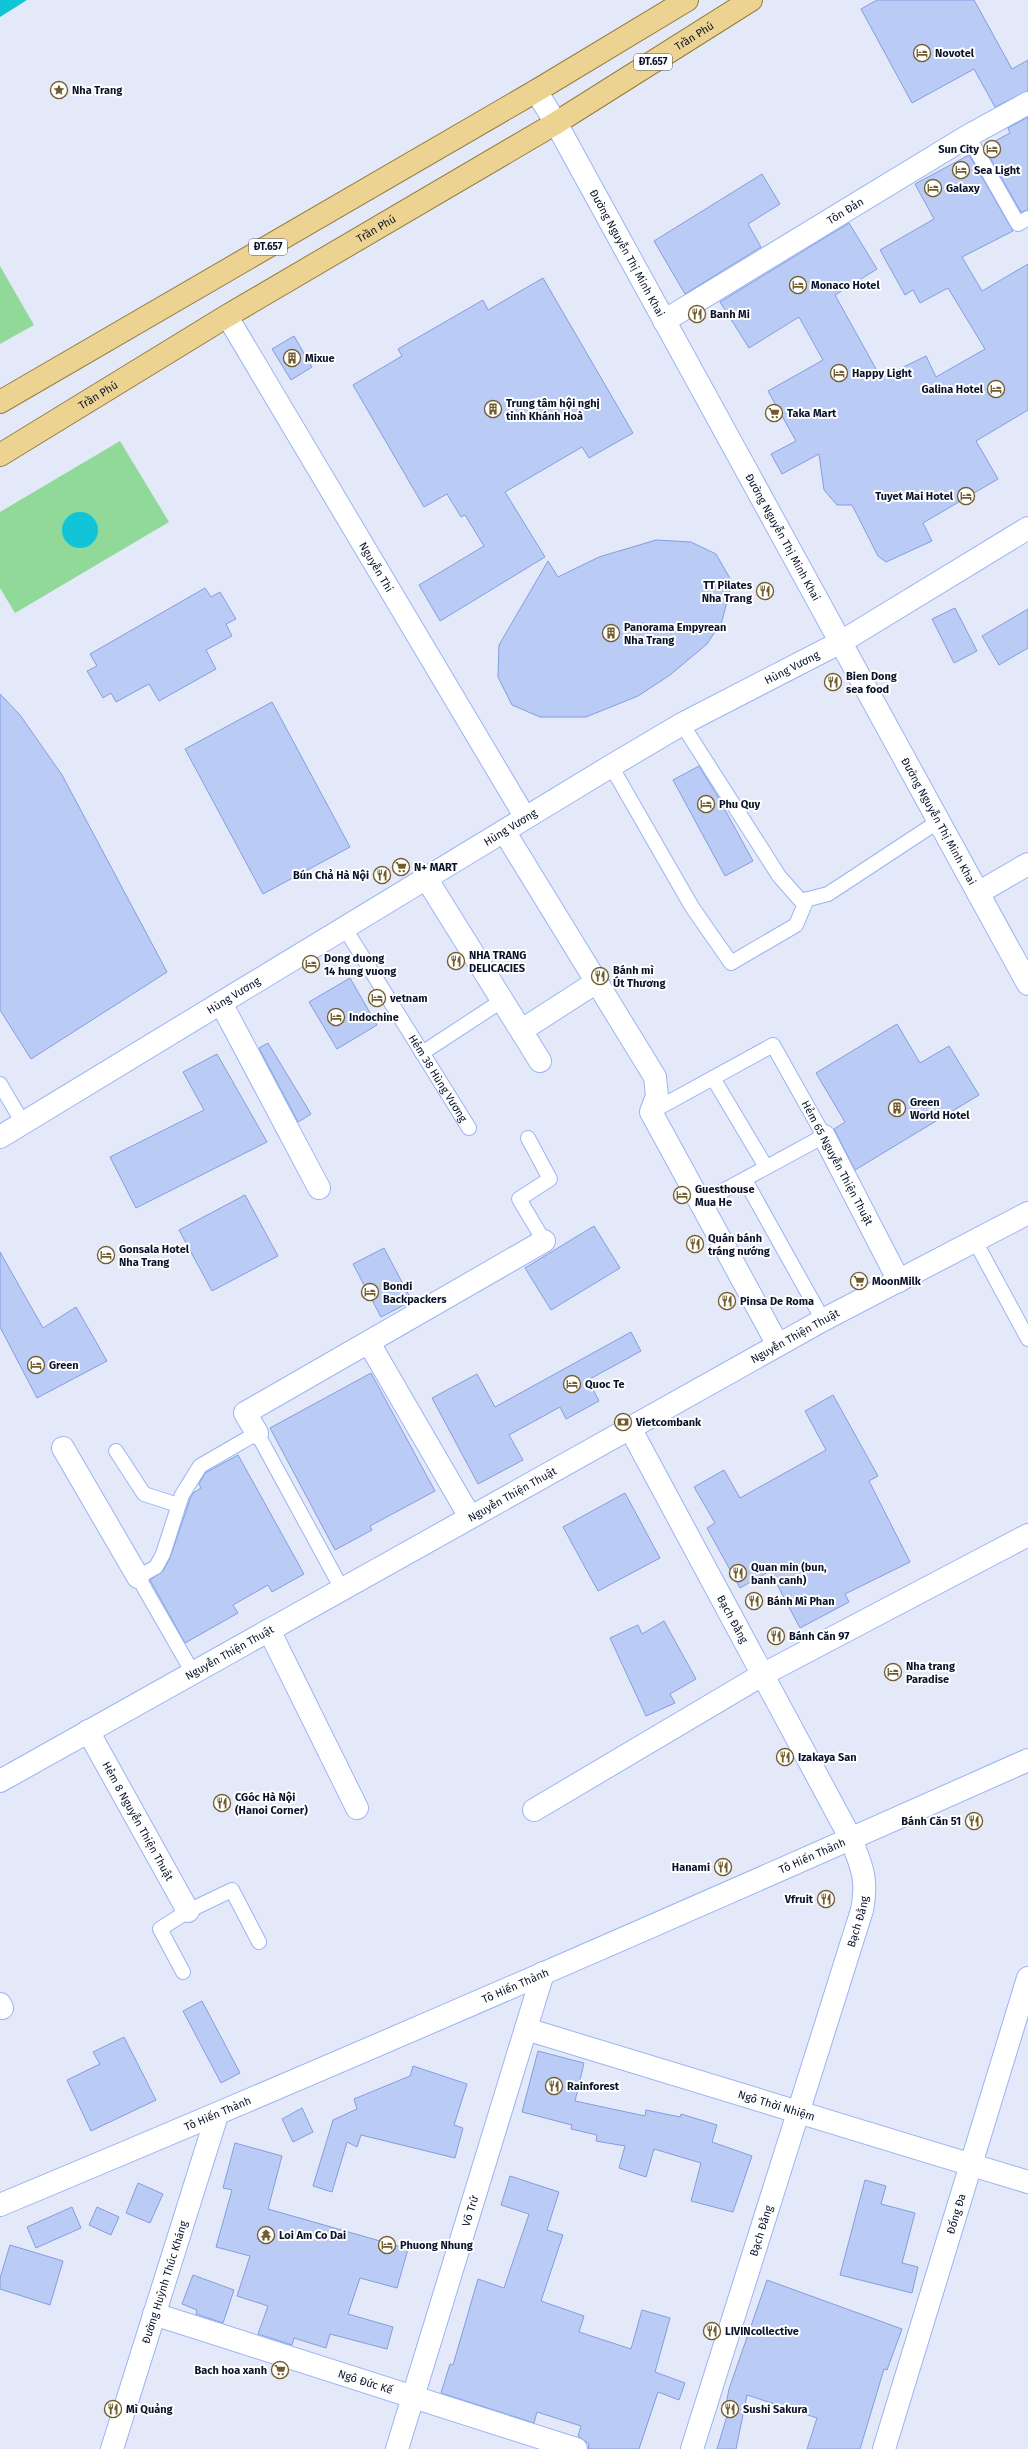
<svg xmlns="http://www.w3.org/2000/svg" width="1028" height="2449" font-family="'Fira Sans',sans-serif">
	<style>
		.green { fill: #91d999 }
		.water { fill: #11c4d7 }
		.building { fill: #bacbf5; stroke: #839de0 }
		.lines { fill: none; stroke-linecap: round; stroke-linejoin: round }
		.service-casing { stroke: #99b4f7; stroke-width: 16 }
		.pedestrian-casing { stroke: #99b4f7; stroke-width: 23 }
		.minor-casing { stroke: #99b4f7; stroke-width: 24 }
		.tertiary-casing { stroke: #99b4f7; stroke-width: 24 }
		.primary-casing { stroke: #947c3d; stroke-width: 24 }
		.service { stroke: #fff; stroke-width: 14 }
		.pedestrian { stroke: #fff; stroke-width: 21 }
		.minor { stroke: #fff; stroke-width: 22 }
		.tertiary { stroke: #fff; stroke-width: 22 }
		.primary { stroke: #ecd391; stroke-width: 22 }
		.labels { text-anchor: middle; dominant-baseline: central; stroke-width: 4; stroke-linejoin: round; paint-order: stroke }
		.shield { fill: #fff; stroke: #545a6b; stroke-width: 1 }
		.shield-label { font-size: 10px; font-weight: bold; fill: #0a132b }
		.street-label { font-size: 11px; fill: #0a132b; stroke: #fff }
		.poi-label { font-size: 11px; font-weight: bold; fill: #0a132b; stroke: #fff; text-anchor: start }
	</style>
	<rect width="100%" height="100%" fill="#e3e9f8"/>
	<path class="green" d="M 0,266 L 34,325 L 0,344 Z
		M 120,441 L 169,522 L 15,613 L 0,588 L 0,512 Z"/>
	<path class="water" d="M 0,0 L 27,0 L 0,17 Z
		M62 530a18 18 0 1 1 36 0a18 18 0 1 1-36 0Z"/>
	<path class="building" d="M 877,0 L 974,0 L 1012,69 L 1028,60 L 1028,91 L 995,107 L 974,69 L 912,103 L 861,9 Z
		M 1028,117 L 1028,210 L 1021,212 L 984,147 L 1010,133 L 1008,128 Z
		M 969,155 L 1013,231 L 962,257 L 982,291 L 1028,264 L 1028,410 L 976,441 L 998,479 L 923,523 L 932,541 L 886,562 L 878,556 L 852,505 L 837,505 L 824,490 L 819,454 L 782,474 L 771,454 L 796,441 L 768,391 L 823,360 L 799,317 L 749,348 L 720,302 L 849,223 L 877,269 L 835,295 L 881,378 L 926,356 L 936,377 L 985,349 L 948,288 L 920,303 L 913,290 L 905,295 L 880,250 L 934,219 L 915,184 Z
		M 762,174 L 780,204 L 748,224 L 761,247 L 685,294 L 654,241 Z
		M 543,278 L 633,433 L 589,458 L 582,447 L 505,492 L 545,557 L 440,621 L 419,585 L 484,546 L 465,515 L 461,517 L 447,494 L 424,507 L 353,385 L 402,356 L 398,349 L 483,300 L 488,310 Z
		M 294,336 L 312,367 L 291,380 L 272,349 Z
		M 656,540 L 691,542 L 716,554 L 732,582 L 722,621 L 707,644 L 670,675 L 638,696 L 586,717 L 540,717 L 512,705 L 498,677 L 499,645 L 548,561 L 558,577 L 599,557 Z
		M 205,588 L 211,597 L 220,592 L 236,619 L 226,624 L 232,636 L 206,650 L 216,669 L 159,701 L 149,684 L 116,702 L 111,693 L 103,698 L 87,671 L 97,666 L 90,654 Z
		M 955,608 L 977,651 L 954,663 L 932,619 Z
		M 1028,609 L 1028,648 L 999,665 L 982,636 Z
		M 0,694 L 20,715 L 62,775 L 167,972 L 31,1059 L 0,1010 Z
		M 272,702 L 350,847 L 263,894 L 185,749 Z
		M 699,766 L 718,797 L 753,861 L 725,876 L 673,780 Z
		M 350,978 L 377,1025 L 337,1049 L 309,1002 Z
		M 897,1024 L 920,1063 L 949,1046 L 979,1095 L 855,1170 L 834,1129 L 845,1122 L 816,1073 Z
		M 268,1043 L 311,1114 L 298,1122 L 259,1048 Z
		M 217,1054 L 267,1142 L 136,1208 L 110,1157 L 204,1110 L 183,1072 Z
		M 245,1195 L 278,1256 L 212,1291 L 179,1230 Z
		M 594,1226 L 620,1268 L 551,1310 L 525,1268 Z
		M 384,1248 L 412,1301 L 381,1317 L 353,1264 Z
		M 0,1252 L 43,1328 L 76,1307 L 107,1361 L 37,1398 L 0,1327 Z
		M 631,1332 L 641,1351 L 588,1380 L 599,1401 L 566,1419 L 560,1407 L 509,1435 L 523,1460 L 478,1484 L 432,1398 L 477,1374 L 495,1407 Z
		M 371,1373 L 435,1491 L 370,1526 L 372,1530 L 335,1550 L 270,1428 Z
		M 833,1395 L 878,1476 L 869,1481 L 910,1562 L 845,1594 L 849,1602 L 800,1628 L 770,1571 L 740,1588 L 707,1528 L 715,1523 L 694,1487 L 724,1470 L 740,1498 L 826,1450 L 805,1411 Z
		M 238,1455 L 304,1574 L 272,1592 L 268,1585 L 233,1605 L 238,1613 L 185,1643 L 150,1580 L 163,1571 L 170,1558 L 190,1499 L 193,1493 L 201,1488 L 199,1484 L 205,1473 Z
		M 625,1493 L 660,1558 L 598,1591 L 563,1527 Z
		M 664,1621 L 696,1679 L 670,1694 L 675,1703 L 646,1716 L 610,1638 L 638,1625 L 642,1634 Z
		M 202,2001 L 240,2073 L 221,2083 L 183,2011 Z
		M 124,2037 L 156,2100 L 91,2131 L 67,2080 L 100,2064 L 93,2052 Z
		M 538,2051 L 584,2063 L 575,2101 L 645,2116 L 646,2110 L 680,2117 L 681,2114 L 717,2125 L 712,2142 L 752,2156 L 733,2212 L 691,2201 L 701,2163 L 654,2149 L 646,2177 L 619,2168 L 625,2146 L 596,2141 L 597,2135 L 571,2129 L 572,2125 L 522,2112 Z
		M 413,2066 L 467,2084 L 454,2125 L 463,2128 L 455,2158 L 361,2135 L 357,2147 L 347,2142 L 332,2192 L 313,2186 L 333,2120 L 357,2109 L 354,2099 L 410,2076 Z
		M 302,2108 L 313,2132 L 293,2142 L 282,2119 Z
		M 235,2143 L 282,2156 L 268,2209 L 408,2249 L 397,2288 L 360,2278 L 348,2314 L 393,2327 L 387,2349 L 330,2334 L 326,2348 L 294,2338 L 292,2345 L 258,2334 L 268,2306 L 237,2296 L 250,2256 L 216,2247 L 232,2190 L 223,2188 Z
		M 510,2176 L 559,2192 L 547,2230 L 563,2235 L 541,2301 L 584,2316 L 579,2332 L 631,2349 L 642,2310 L 670,2318 L 655,2372 L 685,2383 L 679,2400 L 658,2392 L 639,2449 L 588,2449 L 589,2444 L 578,2436 L 581,2426 L 537,2412 L 534,2423 L 441,2393 L 450,2364 L 453,2365 L 478,2279 L 504,2288 L 529,2214 L 501,2205 Z
		M 865,2180 L 886,2186 L 881,2204 L 915,2213 L 902,2263 L 918,2267 L 912,2293 L 840,2275 Z
		M 138,2183 L 163,2194 L 150,2223 L 126,2213 Z
		M 72,2207 L 81,2228 L 36,2248 L 27,2227 Z
		M 97,2207 L 119,2217 L 111,2235 L 89,2225 Z
		M 10,2245 L 63,2261 L 50,2305 L 0,2289 L 0,2278 Z
		M 193,2275 L 234,2290 L 223,2323 L 196,2314 L 197,2310 L 182,2304 Z
		M 767,2280 L 902,2329 L 887,2370 L 884,2369 L 860,2449 L 807,2449 L 817,2418 L 747,2395 L 736,2449 L 717,2449 L 727,2416 L 724,2415 L 729,2389 Z"/>
	<g class="lines">
		<g class="service-casing">
			<g id="service">
				<path d="M 968,136 L 1018,224 L 1028,218"/>
				<path d="M 682,724 L 779,876 L 801,901 L 828,894 L 939,821"/>
				<path d="M 611,766 L 692,907 L 731,963 L 796,925 L 807,899"/>
				<path id="s1" d="M 344,927 L 469,1128"/>
				<path d="M 422,1053 L 503,1000"/>
				<path d="M 713,1078 L 766,1167"/>
				<path d="M 0,1084 L 23,1123"/>
				<path d="M 651,1112 L 773,1045 L 824,1136 L 699,1204"/>
				<path d="M 528,1138 L 550,1179 L 519,1199 L 544,1241"/>
				<path d="M 745,1180 L 823,1320"/>
				<path d="M 975,1241 L 1028,1339"/>
				<path d="M 116,1451 L 144,1494 L 178,1505"/>
				<path d="M 193,1673 L 138,1577 L 156,1567 L 163,1554 L 182,1495 L 200,1466 L 257,1433 L 342,1589"/>
				<path d="M 183,1972 L 160,1929 L 188,1911 L 232,1890 L 259,1942"/>
			</g>
		</g>
		<g class="pedestrian-casing">
			<g id="pedestrian">
				<path id="s2" d="M 227,316 L 525,817"/>
			</g>
		</g>
		<g class="minor-casing">
			<g id="minor">
				<path id="s3" d="M 664,321 L 968,136 L 1028,103"/>
				<path d="M 504,831 L 655,1077 L 657,1096 L 651,1112 L 778,1345"/>
				<path d="M 426,878 L 540,1061"/>
				<path d="M 978,893 L 1028,864"/>
				<path d="M 221,1003 L 319,1188"/>
				<path d="M 522,1030 L 595,983"/>
				<path d="M 824,1136 L 899,1281"/>
				<path d="M 369,1343 L 470,1517"/>
				<path d="M 257,1433 L 245,1413 L 544,1241"/>
				<path d="M 63,1448 L 138,1577"/>
				<path d="M 269,1630 L 357,1808"/>
				<path id="s4" d="M 88,1731 L 188,1911"/>
				<path d="M 534,1810 L 762,1675 L 1028,1535"/>
				<path d="M 0,2004 L 2,2008"/>
				<path id="s5" d="M 526,2029 L 1028,2182"/>
				<path id="s6" d="M 154,2314 L 576,2449"/>
				<path id="s7" d="M 112,2449 L 217,2115"/>
				<path id="s8" d="M 397,2449 L 543,1973"/>
				<path id="s9" d="M 692,2449 L 862,1910 C 868,1880 862,1867 851,1839"/>
				<path id="s10" d="M 884,2449 L 1028,1978"/>
			</g>
		</g>
		<g class="tertiary-casing">
			<g id="tertiary">
				<path id="s11" d="M 536,91 L 556,123 L 1028,984"/>
				<path id="s12" d="M 0,1137 L 611,766 L 682,724 L 841,642 L 1028,528"/>
				<path id="s13" d="M 630,1428 L 851,1839"/>
				<path id="s14" d="M 0,1781 L 823,1320 L 1028,1213"/>
				<path id="s15" d="M 0,2205 C 345,2061 687,1912 1028,1760"/>
			</g>
		</g>
		<g class="primary-casing">
			<g id="primary">
				<path d="M 0,402 L 536,91 L 687,0"/>
				<path id="s16" d="M 0,455 L 227,316 L 556,123 L 751,0"/>
			</g>
		</g>
		<use href="#service" class="service"/>
		<use href="#pedestrian" class="pedestrian"/>
		<use href="#minor" class="minor"/>
		<use href="#tertiary" class="tertiary"/>
		<use href="#primary" class="primary"/>
	</g>
	<defs>
		<g id="hotel-ring" transform="scale(0.9)"><circle r="9.5" fill="#fff" stroke="#715d2c" stroke-width="1.5"/><path d="M-6-4.5h1.5V1H6V5H4.5V3h-9V5H-6ZM-4 0a1.8 1.8 0 1 1 3.6 0ZM.5 0V-2.5h3Q6-2.5 6 0Z" fill="#715d2c"/></g>
		<g id="sight-ring" transform="scale(0.9)"><circle r="9.5" fill="#fff" stroke="#715d2c" stroke-width="1.5"/><path d="M0-6L1.8-2.2L6-1.7L2.9 1.2L3.7 5.4L0 3.3L-3.7 5.4L-2.9 1.2L-6-1.7L-1.8-2.2Z" fill="#715d2c"/></g>
		<g id="restaurant-ring" transform="scale(0.9)"><circle r="9.5" fill="#fff" stroke="#715d2c" stroke-width="1.5"/><path d="M-5-6h1v4h1v-4h1v4h1v-4h1v5L-1.5 .5V6h-2V.5L-5-1ZM5-6V6H3V1.5H1.5Q1.5-4 5-6Z" fill="#715d2c"/></g>
		<g id="building-ring" transform="scale(0.9)"><circle r="9.5" fill="#fff" stroke="#715d2c" stroke-width="1.5"/><path d="M-4-6H4V6H1V3H-1V6H-4ZM-2.5-4.3h1.7v1.8h-1.7ZM.8-4.3h1.7v1.8H.8ZM-2.5-1h1.7V.8h-1.7ZM.8-1h1.7V.8H.8Z" fill="#715d2c"/></g>
		<g id="supermarket-ring" transform="scale(0.9)"><circle r="9.5" fill="#fff" stroke="#715d2c" stroke-width="1.5"/><path d="M-6-5.5h2.5l.6 2H6L4.5 2H-2.5L-4.4-4H-6ZM-1.5 3.2a1.3 1.3 0 1 0 .1 0ZM3 3.2a1.3 1.3 0 1 0 .1 0Z" fill="#715d2c"/></g>
		<g id="bank-ring" transform="scale(0.9)"><circle r="9.5" fill="#fff" stroke="#715d2c" stroke-width="1.5"/><path d="M-6-4H6V4H-6ZM0-2.3a2.3 2.3 0 1 0 0 4.6a2.3 2.3 0 1 0 0-4.6Z" fill="#715d2c"/></g>
		<g id="temple-ring" transform="scale(0.9)"><circle r="9.5" fill="#fff" stroke="#715d2c" stroke-width="1.5"/><path d="M0-6L5-2H3V0L6.5 2.5H4V6H1.5V3h-3V6H-4V2.5H-6.5L-3 0V-2H-5Z" fill="#715d2c"/></g>
	</defs>
	<g fill-rule="evenodd">
		<use href="#hotel-ring" x="922" y="53"/>
		<use href="#sight-ring" x="59" y="90"/>
		<use href="#hotel-ring" x="992" y="149"/>
		<use href="#hotel-ring" x="961" y="170"/>
		<use href="#hotel-ring" x="933" y="188"/>
		<use href="#hotel-ring" x="798" y="285"/>
		<use href="#restaurant-ring" x="697" y="314"/>
		<use href="#building-ring" x="292" y="358"/>
		<use href="#hotel-ring" x="839" y="373"/>
		<use href="#hotel-ring" x="996" y="389"/>
		<use href="#building-ring" x="493" y="409"/>
		<use href="#supermarket-ring" x="774" y="413"/>
		<use href="#hotel-ring" x="966" y="496"/>
		<use href="#restaurant-ring" x="765" y="591"/>
		<use href="#building-ring" x="611" y="633"/>
		<use href="#restaurant-ring" x="833" y="682"/>
		<use href="#hotel-ring" x="706" y="804"/>
		<use href="#supermarket-ring" x="401" y="867"/>
		<use href="#restaurant-ring" x="382" y="875"/>
		<use href="#restaurant-ring" x="456" y="961"/>
		<use href="#hotel-ring" x="311" y="964"/>
		<use href="#restaurant-ring" x="600" y="976"/>
		<use href="#hotel-ring" x="377" y="998"/>
		<use href="#hotel-ring" x="336" y="1017"/>
		<use href="#building-ring" x="897" y="1108"/>
		<use href="#hotel-ring" x="682" y="1195"/>
		<use href="#restaurant-ring" x="695" y="1244"/>
		<use href="#hotel-ring" x="106" y="1255"/>
		<use href="#supermarket-ring" x="859" y="1281"/>
		<use href="#hotel-ring" x="370" y="1292"/>
		<use href="#restaurant-ring" x="727" y="1301"/>
		<use href="#hotel-ring" x="36" y="1365"/>
		<use href="#hotel-ring" x="572" y="1384"/>
		<use href="#bank-ring" x="623" y="1422"/>
		<use href="#restaurant-ring" x="738" y="1573"/>
		<use href="#restaurant-ring" x="754" y="1601"/>
		<use href="#restaurant-ring" x="776" y="1636"/>
		<use href="#hotel-ring" x="893" y="1672"/>
		<use href="#restaurant-ring" x="785" y="1757"/>
		<use href="#restaurant-ring" x="222" y="1803"/>
		<use href="#restaurant-ring" x="974" y="1821"/>
		<use href="#restaurant-ring" x="723" y="1867"/>
		<use href="#restaurant-ring" x="826" y="1899"/>
		<use href="#restaurant-ring" x="554" y="2086"/>
		<use href="#temple-ring" x="266" y="2235"/>
		<use href="#hotel-ring" x="387" y="2245"/>
		<use href="#restaurant-ring" x="712" y="2331"/>
		<use href="#supermarket-ring" x="280" y="2370"/>
		<use href="#restaurant-ring" x="113" y="2409"/>
		<use href="#restaurant-ring" x="730" y="2409"/>
	</g>
	<g class="labels">
		<g class="shield">
			<rect x="634" y="54" width="38" height="16" rx="3"/>
			<rect x="249" y="239" width="38" height="16" rx="3"/>
		</g>
		<g class="shield-label">
			<text x="653" y="62">ĐT.657</text>
			<text x="268" y="247">ĐT.657</text>
		</g>
		<g class="street-label">
			<text stroke="none"><textPath href="#s16" startOffset="811">Trần Phú</textPath></text>
			<text stroke="none"><textPath href="#s3" startOffset="212">Tôn Đản</textPath></text>
			<text stroke="none"><textPath href="#s16" startOffset="439">Trần Phú</textPath></text>
			<text stroke="none"><textPath href="#s11" startOffset="186">Đường Nguyễn Thị Minh Khai</textPath></text>
			<text stroke="none"><textPath href="#s16" startOffset="115">Trần Phú</textPath></text>
			<text stroke="none"><textPath href="#s11" startOffset="510">Đường Nguyễn Thị Minh Khai</textPath></text>
			<text stroke="none"><textPath href="#s2" startOffset="292">Nguyễn Thi</textPath></text>
			<text stroke="none"><textPath href="#s12" startOffset="921">Hùng Vương</textPath></text>
			<text stroke="none"><textPath href="#s11" startOffset="834">Đường Nguyễn Thị Minh Khai</textPath></text>
			<text stroke="none"><textPath href="#s12" startOffset="597">Hùng Vương</textPath></text>
			<text stroke="none"><textPath href="#s12" startOffset="273">Hùng Vương</textPath></text>
			<text stroke="none"><textPath href="#s1" startOffset="178">Hẻm 38 Hùng Vương</textPath></text>
			<text transform="translate(837 1163) rotate(62)">Hẻm 65 Nguyễn Thiện Thuật</text>
			<text stroke="none"><textPath href="#s14" startOffset="911">Nguyễn Thiện Thuật</textPath></text>
			<text stroke="none"><textPath href="#s14" startOffset="587">Nguyễn Thiện Thuật</textPath></text>
			<text stroke="none"><textPath href="#s13" startOffset="217">Bạch Đằng</textPath></text>
			<text stroke="none"><textPath href="#s14" startOffset="263">Nguyễn Thiện Thuật</textPath></text>
			<text stroke="none"><textPath href="#s4" startOffset="103">Hẻm 8 Nguyễn Thiện Thuật</textPath></text>
			<text stroke="none"><textPath href="#s15" startOffset="884">Tô Hiến Thành</textPath></text>
			<text stroke="none"><textPath href="#s9" startOffset="553">Bạch Đằng</textPath></text>
			<text stroke="none"><textPath href="#s15" startOffset="560">Tô Hiến Thành</textPath></text>
			<text stroke="none"><textPath href="#s5" startOffset="262">Ngô Thời Nhiệm</textPath></text>
			<text stroke="none"><textPath href="#s15" startOffset="236">Tô Hiến Thành</textPath></text>
			<text stroke="none"><textPath href="#s8" startOffset="249">Võ Trứ</textPath></text>
			<text stroke="none"><textPath href="#s10" startOffset="246">Đống Đa</textPath></text>
			<text stroke="none"><textPath href="#s9" startOffset="229">Bạch Đằng</textPath></text>
			<text stroke="none"><textPath href="#s7" startOffset="175">Đường Huỳnh Thúc Kháng</textPath></text>
			<text stroke="none"><textPath href="#s6" startOffset="222">Ngô Đức Kế</textPath></text>
		</g>
		<g class="poi-label">
			<text x="935" y="53">Novotel</text>
			<text x="72" y="90">Nha Trang</text>
			<text x="979" y="149" text-anchor="end">Sun City</text>
			<text x="974" y="170">Sea Light</text>
			<text x="946" y="188">Galaxy</text>
			<text x="811" y="285">Monaco Hotel</text>
			<text x="710" y="314">Banh Mi</text>
			<text x="305" y="358">Mixue</text>
			<text x="852" y="373">Happy Light</text>
			<text x="983" y="389" text-anchor="end">Galina Hotel</text>
			<text x="506" y="403">Trung tâm hội nghị<tspan x="506" dy="13">tỉnh Khánh Hoà</tspan></text>
			<text x="787" y="413">Taka Mart</text>
			<text x="953" y="496" text-anchor="end">Tuyet Mai Hotel</text>
			<text x="752" y="585" text-anchor="end">TT Pilates<tspan x="752" dy="13">Nha Trang</tspan></text>
			<text x="624" y="627">Panorama Empyrean<tspan x="624" dy="13">Nha Trang</tspan></text>
			<text x="846" y="676">Bien Dong<tspan x="846" dy="13">sea food</tspan></text>
			<text x="719" y="804">Phu Quy</text>
			<text x="414" y="867">N+ MART</text>
			<text x="369" y="875" text-anchor="end">Bún Chả Hà Nội</text>
			<text x="469" y="955">NHA TRANG<tspan x="469" dy="13">DELICACIES</tspan></text>
			<text x="324" y="958">Dong duong<tspan x="324" dy="13">14 hung vuong</tspan></text>
			<text x="613" y="970">Bánh mì<tspan x="613" dy="13">Út Thương</tspan></text>
			<text x="390" y="998">vetnam</text>
			<text x="349" y="1017">Indochine</text>
			<text x="910" y="1102">Green<tspan x="910" dy="13">World Hotel</tspan></text>
			<text x="695" y="1189">Guesthouse<tspan x="695" dy="13">Mua He</tspan></text>
			<text x="708" y="1238">Quán bánh<tspan x="708" dy="13">tráng nướng</tspan></text>
			<text x="119" y="1249">Gonsala Hotel<tspan x="119" dy="13">Nha Trang</tspan></text>
			<text x="872" y="1281">MoonMilk</text>
			<text x="383" y="1286">Bondi<tspan x="383" dy="13">Backpackers</tspan></text>
			<text x="740" y="1301">Pinsa De Roma</text>
			<text x="49" y="1365">Green</text>
			<text x="585" y="1384">Quoc Te</text>
			<text x="636" y="1422">Vietcombank</text>
			<text x="751" y="1567">Quan min (bun,<tspan x="751" dy="13">banh canh)</tspan></text>
			<text x="767" y="1601">Bánh Mì Phan</text>
			<text x="789" y="1636">Bánh Căn 97</text>
			<text x="906" y="1666">Nha trang<tspan x="906" dy="13">Paradise</tspan></text>
			<text x="798" y="1757">Izakaya San</text>
			<text x="235" y="1797">CGóc Hà Nội<tspan x="235" dy="13">(Hanoi Corner)</tspan></text>
			<text x="961" y="1821" text-anchor="end">Bánh Căn 51</text>
			<text x="710" y="1867" text-anchor="end">Hanami</text>
			<text x="813" y="1899" text-anchor="end">Vfruit</text>
			<text x="567" y="2086">Rainforest</text>
			<text x="279" y="2235">Loi Am Co Dai</text>
			<text x="400" y="2245">Phuong Nhung</text>
			<text x="725" y="2331">LIVINcollective</text>
			<text x="267" y="2370" text-anchor="end">Bach hoa xanh</text>
			<text x="126" y="2409">Mì Quảng</text>
			<text x="743" y="2409">Sushi Sakura</text>
		</g>
	</g>
</svg>
